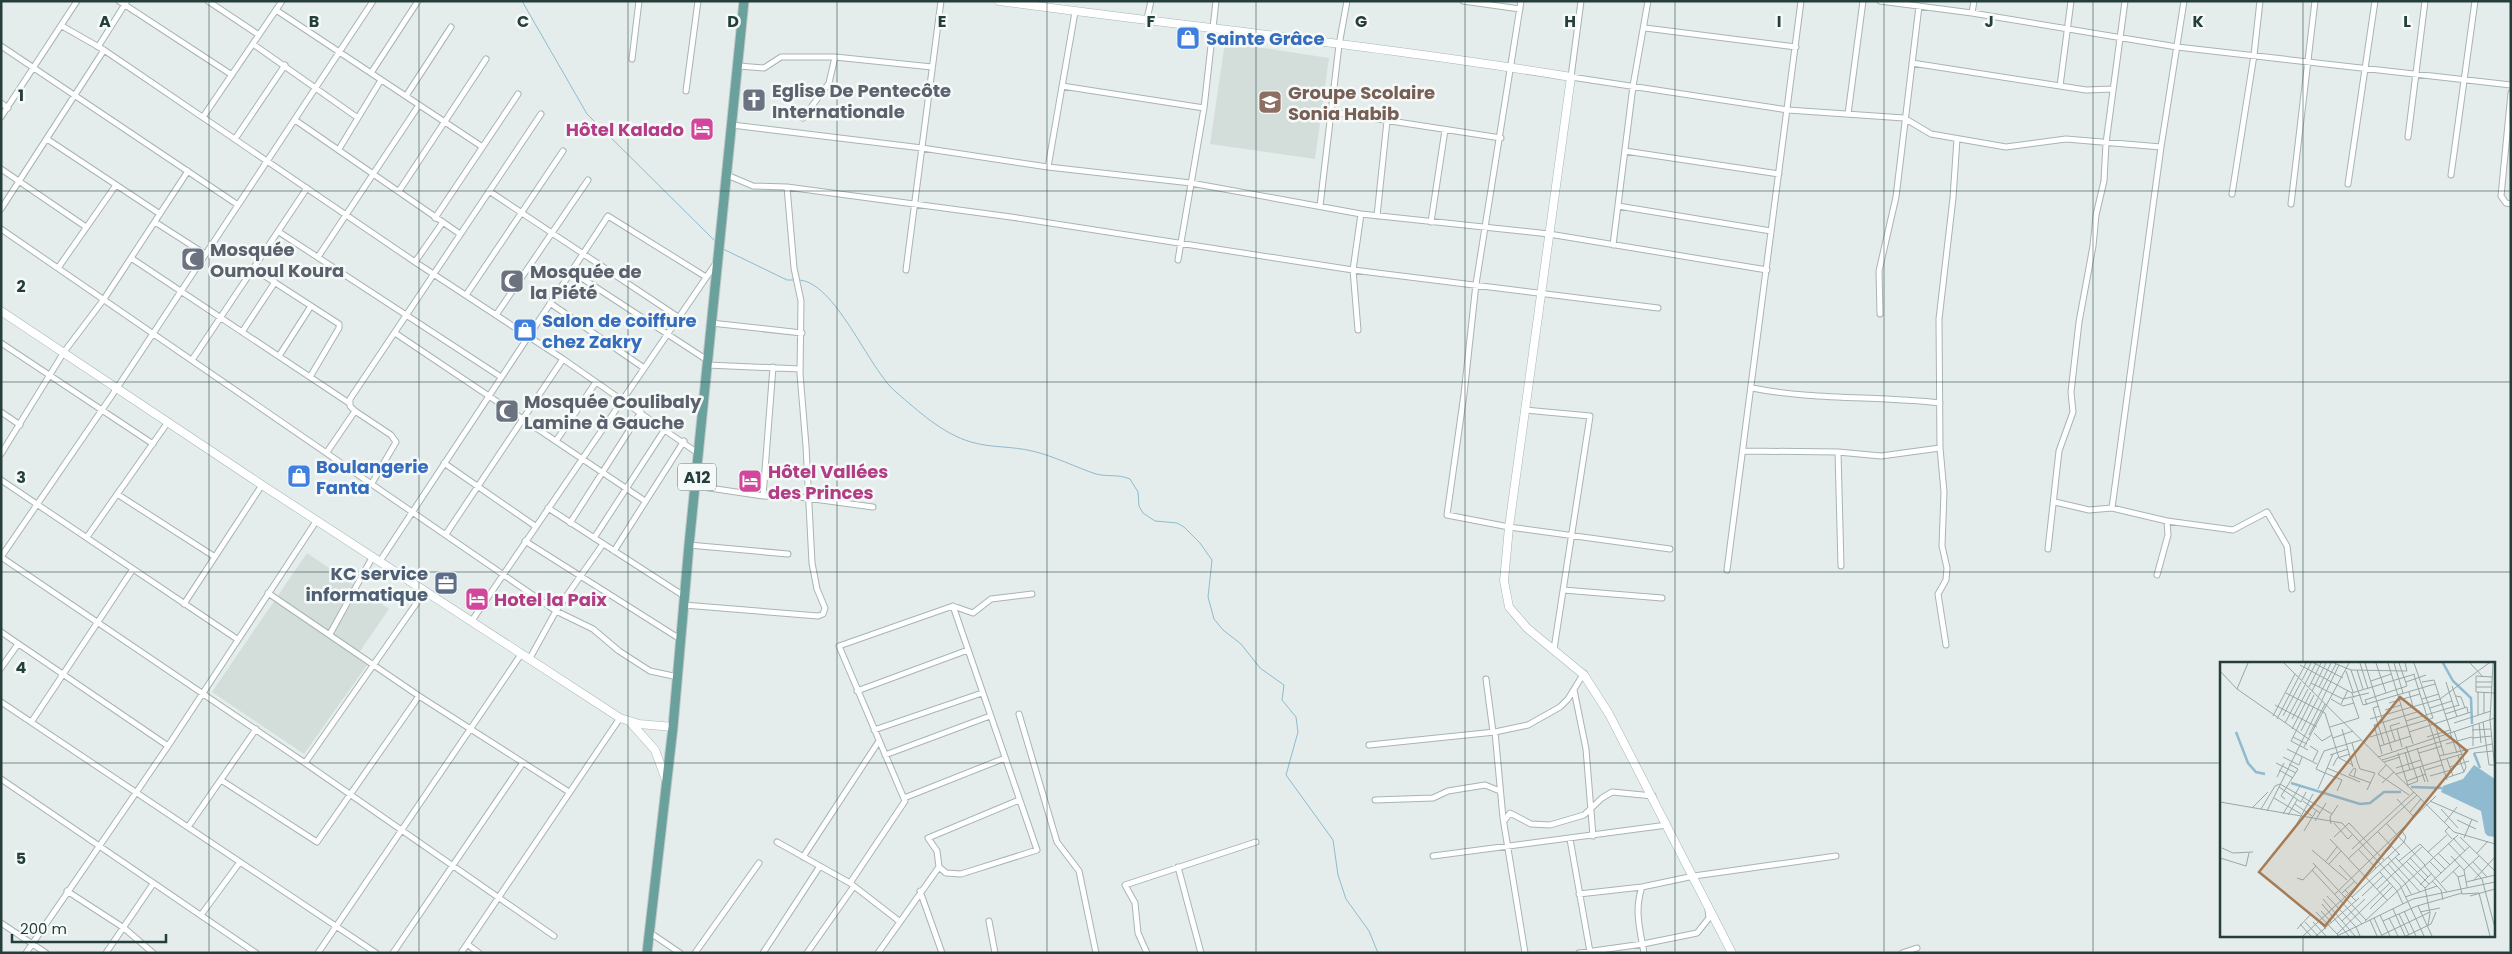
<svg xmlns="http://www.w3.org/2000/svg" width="2512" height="954" font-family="Poppins,sans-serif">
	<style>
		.built { fill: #d3ddda }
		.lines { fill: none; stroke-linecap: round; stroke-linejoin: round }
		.stream { stroke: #8fbacf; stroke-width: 1 }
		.street-casing { stroke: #a7b5b3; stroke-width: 7 }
		.secondary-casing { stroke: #a3b8b5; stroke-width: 9 }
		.primary-casing { stroke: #c2c9c8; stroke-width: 11 }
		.street { stroke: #fff; stroke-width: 5 }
		.secondary { stroke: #fff; stroke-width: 8 }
		.primary { stroke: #6ba19c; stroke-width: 9 }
		.grid { fill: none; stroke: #243e3c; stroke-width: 1; stroke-opacity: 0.55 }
		.labels { text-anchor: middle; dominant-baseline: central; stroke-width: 5; stroke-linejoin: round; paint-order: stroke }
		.shield { fill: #f5faf8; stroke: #637674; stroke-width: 1 }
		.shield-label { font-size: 16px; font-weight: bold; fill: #243e3c }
		.shop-label { font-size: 18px; font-weight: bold; fill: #366cbe; stroke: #f5faf8; text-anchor: start }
		.worship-label { font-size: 18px; font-weight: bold; fill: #5b616d; stroke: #f5faf8; text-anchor: start }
		.education-label { font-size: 18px; font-weight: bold; fill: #785e54; stroke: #f5faf8; text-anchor: start }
		.hotel-label { font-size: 18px; font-weight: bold; fill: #b23c85; stroke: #f5faf8; text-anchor: start }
		.service-label { font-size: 18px; font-weight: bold; fill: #4e5e75; stroke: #f5faf8; text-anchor: end }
		.inset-river { fill: none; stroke: #8fbacf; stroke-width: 2.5 }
		.inset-road { fill: none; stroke: #97a7a5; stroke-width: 1 }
		.view { fill: #a67c56; fill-opacity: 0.15; stroke: #a67c56; stroke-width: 2.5 }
		.inset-edge { fill: none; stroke: #243e3c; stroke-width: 2.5 }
		.grid-label { font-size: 16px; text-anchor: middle; font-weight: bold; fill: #243e3c; stroke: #f5faf8; stroke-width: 5; stroke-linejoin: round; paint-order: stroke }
	</style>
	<rect width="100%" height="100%" fill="#e4edeb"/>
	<path class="built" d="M 1225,42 L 1329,58 L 1315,159 L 1210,144 Z
		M 307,553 L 389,609 L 356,657 L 367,665 L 304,754 L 212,692 Z"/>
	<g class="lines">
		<path class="stream" d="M 522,1 L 587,114 L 715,241
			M 723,249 L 787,280 L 794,280
			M 798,280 C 835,280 869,370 896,392 C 918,411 943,434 971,442 C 991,448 1012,446 1032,451 C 1054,456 1075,467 1096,474 C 1107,477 1119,474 1130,479 L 1138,492 L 1139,506 L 1143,513 L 1155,521 L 1177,523 L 1184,527 L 1200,543 L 1212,560 L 1208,597 L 1214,619 L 1223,630 L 1241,644 L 1260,668 L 1284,685 L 1282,700 L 1296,717 L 1298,732 L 1286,775 L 1333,840 L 1338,875 L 1346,899 L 1369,931 L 1378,953"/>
		<g class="street-casing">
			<path id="street" d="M 119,1 L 232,75
				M 208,1 L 259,35
				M 1463,1 L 1520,9
				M 1521,1 L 1476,284 L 1464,394 L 1447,515 L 1509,527 L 1670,549
				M 1581,1 L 1571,77 L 1788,110 L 1904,118 L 1931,134 L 2006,147 L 2066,139 L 2161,147
				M 1880,1 L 1972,13 L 2177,47 L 2511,85
				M 276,10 L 481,146
				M 1972,13 L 1974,1
				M 1147,19 L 1151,1
				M 62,26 L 104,50 L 415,262 L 563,359 L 699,454
				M 1645,28 L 1796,47
				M 253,44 L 358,118
				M 1,46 L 238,205
				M 98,47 L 127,1
				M 632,59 L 639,1
				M 1912,63 L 2086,90 L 2113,89
				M 738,66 L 764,68 L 781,57 L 835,57 L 932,67
				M 371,73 L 418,1
				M 1062,86 L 1204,108
				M 2060,86 L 2071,1
				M 686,91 L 698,1
				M 2511,93 L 2501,196 L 2506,203 L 2511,204
				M 406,96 L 451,27
				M 1,103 L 8,108
				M 1332,112 L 1501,138
				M 1848,114 L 1863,1
				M 1,117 L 77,1
				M 203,117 L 282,1
				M 803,118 L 829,83 L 835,57
				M 295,120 L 460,234
				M 732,125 L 922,148 L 1048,167 L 1191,183 L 1361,214 L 1549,234 L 1767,270
				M 2408,137 L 2425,1
				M 47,139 L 160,214
				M 235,139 L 285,65
				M 339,149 L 381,80
				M 1625,151 L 1779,174
				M 1048,167 L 1075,12
				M 1,169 L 86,227
				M 727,175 L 753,186 L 787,187 L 1011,217 L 1353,270 L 1658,308
				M 2451,175 L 2475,1
				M 2348,184 L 2375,1
				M 399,191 L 486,59
				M 489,191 L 678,317
				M 2232,194 L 2254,55 L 2260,1
				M 2291,204 L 2315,1
				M 1320,206 L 1339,45 L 1347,1
				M 1618,206 L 1771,231
				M 1,209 L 104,50
				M 1377,216 L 1387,121
				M 435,218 L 518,94
				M 155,222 L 205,254
				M 1431,222 L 1445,130
				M 1,229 L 556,611 L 593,629 L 619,651 L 650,671 L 678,677
				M 279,232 L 501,377
				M 1613,245 L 1633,86 L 1648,1
				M 318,257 L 419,105
				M 131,258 L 349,403
				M 1178,260 L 1204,108 L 1216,1
				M 415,262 L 443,222
				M 58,268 L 116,185
				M 254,269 L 339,324 L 339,328 L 310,377
				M 906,270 L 941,1
				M 571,271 L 707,360
				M 466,295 L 563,151
				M 550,303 L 644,368
				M 1880,314 L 1879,271 L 1896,197 L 1919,6
				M 496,315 L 588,180
				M 711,323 L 802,333
				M 1358,330 L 1353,270 L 1361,214
				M 242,332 L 275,282
				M 395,333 L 645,501
				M 1,343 L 153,444
				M 279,356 L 311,306
				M 192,360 L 307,188
				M 707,365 L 800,369
				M 1752,388 C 1813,400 1877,396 1940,403
				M 1525,410 L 1590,416 L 1554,649
				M 355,411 L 391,435 L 396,442 L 372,483
				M 1,412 L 20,425
				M 556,441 L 596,382
				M 1744,451 L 1838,452 L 1881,456 L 1940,448
				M 327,452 L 355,411 L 350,406 L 350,399 L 541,114
				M 1838,452 L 1841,566
				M 1,454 L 64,352 L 104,299 L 188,171
				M 444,463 L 535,526
				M 1,480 L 237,639
				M 696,486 L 763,496 L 799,497 L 873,507
				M 117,494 L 215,557
				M 763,496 L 773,367
				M 2055,502 L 2089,510 L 2112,508 L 2167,521 L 2233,530 L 2267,512 L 2287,546 L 2292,589
				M 548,508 L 684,596
				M 2112,508 L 2161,147 L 2184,1
				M 570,523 L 641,412
				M 446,534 L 563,359
				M 87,537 L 168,422
				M 594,538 L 665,429
				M 525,541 L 680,639
				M 689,545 L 788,554
				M 2048,549 L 2059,451 L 2073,412 L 2071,392 L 2079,322 L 2093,246 L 2096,215 L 2104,181 L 2106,143 L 2125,1
				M 614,551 L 684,441
				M 1,557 L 305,763 L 554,936
				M 1,557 L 117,388 L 373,1
				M 380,561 L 608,216 L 706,277
				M 1727,570 L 1801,1
				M 2157,575 L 2168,535 L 2167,521
				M 1563,590 L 1662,598
				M 268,593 L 419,696 L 569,792
				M 184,604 L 262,485
				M 684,605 L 818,616 L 823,614 L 825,608 L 817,589 L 812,563 L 806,446 L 800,374 L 801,301 L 794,268 L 787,187
				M 471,622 L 716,263
				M 1,632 L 168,746
				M 330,634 L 373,556
				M 1946,645 L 1938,594 L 1946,580 L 1947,568 L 1942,546 L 1944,492 L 1940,448 L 1939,319 L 1953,198 L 1957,139
				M 530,658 L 556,611 L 603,544
				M 1,668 L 18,644
				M 1486,679 L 1493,732
				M 1574,690 L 1586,749 L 1593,836
				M 857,691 L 968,650
				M 1,702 L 376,953
				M 1019,714 L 1057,842 L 1079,871 L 1096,953
				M 32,721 L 133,569
				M 874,730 L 982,693
				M 1495,732 L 1503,818 L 1525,953
				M 1369,745 L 1495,732 L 1528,725 L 1560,707 L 1568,699 L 1584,673
				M 885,755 L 990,716
				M 305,763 L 425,591
				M 1,779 L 256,953
				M 221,780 L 317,842 L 419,696
				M 904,798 L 1005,758
				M 1375,800 L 1433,798 L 1448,791 L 1485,785 L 1500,791
				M 1504,821 L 1510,813 L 1531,824 L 1550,825 L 1584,815 L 1602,798 L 1612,792 L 1653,796
				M 188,827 L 256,729
				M 1570,839 L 1590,952
				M 777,842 L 850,883 L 899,921
				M 1433,856 L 1667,825
				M 803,857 L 879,741
				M 939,867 L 946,873 L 961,874 L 1037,850 L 953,606
				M 1178,867 L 1201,953
				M 850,883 L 905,801 L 839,646 L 953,606 L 973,613 L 991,599 L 1032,594
				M 1642,887 C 1634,910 1640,930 1644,953
				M 67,891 L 124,928 L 153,953
				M 920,891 L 942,953
				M 1579,894 L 1642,887 L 1694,876 L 1836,856
				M 201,915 L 240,862
				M 989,921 L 995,953
				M 1,923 L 46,953
				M 649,932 L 680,953
				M 467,944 L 479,953
				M 26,953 L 168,746 L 317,520
				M 106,953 L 153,884
				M 318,953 L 522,653
				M 393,953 L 522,764
				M 461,953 L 620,718
				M 695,953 L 759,863
				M 763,953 L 820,866
				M 807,953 L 854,886
				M 878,953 L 939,867 L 937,851 L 928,838 L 1019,800
				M 1147,953 L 1138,933 L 1135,903 L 1125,885 L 1256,842
				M 1579,953 L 1643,944 L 1697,933 L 1709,918 L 1708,910
				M 1902,953 L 1917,948"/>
		</g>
		<g class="secondary-casing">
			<path id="secondary" d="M 999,1 C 1189,27 1381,46 1571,77 L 1509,527 L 1504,581 L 1509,607 L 1527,628 L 1584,675 L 1609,714 L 1732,953
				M 1,311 L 262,485 L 620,718 L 639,724 L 673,727
				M 631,723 L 655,750 L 666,780"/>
		</g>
		<g class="primary-casing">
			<path id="primary" d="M 647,953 L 673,727 L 689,545 L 744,1"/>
		</g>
		<use href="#street" class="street"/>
		<use href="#secondary" class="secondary"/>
		<use href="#primary" class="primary"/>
	</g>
	<path class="grid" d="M 209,1 L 209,953M 419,1 L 419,953M 628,1 L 628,953M 837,1 L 837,953M 1047,1 L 1047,953M 1256,1 L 1256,953M 1465,1 L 1465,953M 1675,1 L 1675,953M 1884,1 L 1884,953M 2093,1 L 2093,953M 2303,1 L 2303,663M 1,191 L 2511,191M 1,382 L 2511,382M 1,572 L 2511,572M 1,763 L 2221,763M 2493,763 L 2511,763M 2303,935 L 2303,953"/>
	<defs>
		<g id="shop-square" transform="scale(1.25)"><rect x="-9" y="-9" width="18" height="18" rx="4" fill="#3f7fe0" stroke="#f5faf8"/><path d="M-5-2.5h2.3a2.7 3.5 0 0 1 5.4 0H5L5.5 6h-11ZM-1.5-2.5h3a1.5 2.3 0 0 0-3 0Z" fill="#fff"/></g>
		<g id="church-square" transform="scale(1.25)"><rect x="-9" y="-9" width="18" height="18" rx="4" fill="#6b7280" stroke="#f5faf8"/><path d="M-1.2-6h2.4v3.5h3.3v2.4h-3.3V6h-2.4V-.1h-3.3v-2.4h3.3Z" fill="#fff"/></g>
		<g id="school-square" transform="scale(1.25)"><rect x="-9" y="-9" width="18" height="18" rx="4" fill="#8d6e63" stroke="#f5faf8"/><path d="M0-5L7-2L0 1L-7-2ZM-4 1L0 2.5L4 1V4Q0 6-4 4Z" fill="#fff"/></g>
		<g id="hotel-square" transform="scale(1.25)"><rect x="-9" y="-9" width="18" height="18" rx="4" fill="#d1479c" stroke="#f5faf8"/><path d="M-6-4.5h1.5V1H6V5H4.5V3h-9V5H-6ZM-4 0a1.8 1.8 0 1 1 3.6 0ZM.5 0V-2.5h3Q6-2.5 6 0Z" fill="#fff"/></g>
		<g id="mosque-square" transform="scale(1.25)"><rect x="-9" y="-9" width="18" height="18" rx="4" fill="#6b7280" stroke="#f5faf8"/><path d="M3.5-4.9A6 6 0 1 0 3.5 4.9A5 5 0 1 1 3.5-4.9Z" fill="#fff"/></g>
		<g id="office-square" transform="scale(1.25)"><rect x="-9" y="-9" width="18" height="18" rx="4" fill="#5c6f8a" stroke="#f5faf8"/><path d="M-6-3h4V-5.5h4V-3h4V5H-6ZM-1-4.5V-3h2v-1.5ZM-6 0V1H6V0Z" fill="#fff"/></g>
	</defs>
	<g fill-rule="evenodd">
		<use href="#shop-square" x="1188" y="38"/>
		<use href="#church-square" x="754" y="100"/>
		<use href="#school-square" x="1270" y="102"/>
		<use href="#hotel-square" x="702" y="129"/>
		<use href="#mosque-square" x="193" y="259"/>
		<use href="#mosque-square" x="512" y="281"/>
		<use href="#shop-square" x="525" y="330"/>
		<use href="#mosque-square" x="507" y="411"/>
		<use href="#shop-square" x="299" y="476"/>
		<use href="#hotel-square" x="750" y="481"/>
		<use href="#office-square" x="446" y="583"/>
		<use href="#hotel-square" x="477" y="599"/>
	</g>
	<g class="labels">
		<rect class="shield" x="678" y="463.5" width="38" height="27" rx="4"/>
		<g class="shield-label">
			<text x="697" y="477">A12</text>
		</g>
		<g class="shop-label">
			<text x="1206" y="38">Sainte Grâce</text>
			<text x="542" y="320">Salon de coiffure<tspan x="542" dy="21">chez Zakry</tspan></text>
			<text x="316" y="466">Boulangerie<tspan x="316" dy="21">Fanta</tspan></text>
		</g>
		<g class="worship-label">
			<text x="772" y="90">Eglise De Pentecôte<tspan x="772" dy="21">Internationale</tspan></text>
			<text x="210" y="249">Mosquée<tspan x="210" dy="21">Oumoul Koura</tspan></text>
			<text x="530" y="271">Mosquée de<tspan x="530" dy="21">la Piété</tspan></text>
			<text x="524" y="401">Mosquée Coulibaly<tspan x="524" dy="21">Lamine à Gauche</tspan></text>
		</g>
		<g class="education-label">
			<text x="1288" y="92">Groupe Scolaire<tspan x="1288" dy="21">Sonia Habib</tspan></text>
		</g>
		<g class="hotel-label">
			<text x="684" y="129" text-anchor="end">Hôtel Kalado</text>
			<text x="768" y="471">Hôtel Vallées<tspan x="768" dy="21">des Princes</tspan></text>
			<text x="494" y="599">Hotel la Paix</text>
		</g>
		<g class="service-label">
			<text x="428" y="573">KC service<tspan x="428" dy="21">informatique</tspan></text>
		</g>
	</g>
	<g transform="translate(2220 662)">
		<rect width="275" height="275" fill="#e4edeb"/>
		<path d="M 254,103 L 275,117 L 275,175 L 268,174 L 265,171 L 261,149 L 221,130 L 223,124 L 243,117 Z" fill="#8fbacf"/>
		<path class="inset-river" d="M 223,1 L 233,19 L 251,36 L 252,62M 16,70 L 28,101 L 36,110 L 45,112M 254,91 L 260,106M 71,121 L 140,142 L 150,141 L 164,130 L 181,130M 191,125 L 222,126"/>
		<path class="inset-road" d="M 64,1 L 234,170 L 275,182M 94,1 L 123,16M 114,1 L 131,8 L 187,9 L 185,1M 140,1 L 148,27M 145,1 L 172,89M 156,1 L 166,31M 168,1 L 193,82M 174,1 L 183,31M 250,1 L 263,15M 273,1 L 270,58 L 275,108M 80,3 L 132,31 L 134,36M 131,8 L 143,43 L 215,22M 137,8 L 143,27M 0,9 L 17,27 L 90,78M 126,9 L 133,30M 194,13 L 227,118M 256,14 L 256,30 L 275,31M 256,14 L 272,15M 82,18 L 91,1M 151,19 L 171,12M 186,20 L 206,13M 202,20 L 214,18 L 231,70M 226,20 L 237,55M 256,20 L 272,20M 91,21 L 123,37 L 149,31M 85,22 L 96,1M 232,24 L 239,44M 89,25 L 101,1M 99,25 L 111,1M 256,25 L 272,25M 17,27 L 28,1M 92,29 L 106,1M 189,30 L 193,45M 66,31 L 105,51 L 119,96 L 133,103M 132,31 L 195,12M 236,34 L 241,35 L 245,46M 98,35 L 116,2M 111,37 L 123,44 L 134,41M 202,37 L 219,32M 102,38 L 119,3M 169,41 L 200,32M 121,42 L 128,28M 55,43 L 97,65M 147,43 L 145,38 L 187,24 L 179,1M 159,44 L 153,46 L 164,82M 210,46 L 232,39M 165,48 L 181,43M 264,51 L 264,30M 225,52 L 247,45 L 248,51M 258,53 L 258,30M 53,54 L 75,12M 63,54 L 81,20M 57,57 L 86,1M 72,57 L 88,27M 150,57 L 220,37 L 269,1M 186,59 L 239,43M 263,60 L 269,103 L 274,103M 65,61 L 85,23M 234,61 L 271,49M 259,61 L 261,81M 215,62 L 224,93M 110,65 L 139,56 L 132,36M 72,67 L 91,30M 122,67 L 133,105M 177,67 L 182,85M 252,68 L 271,67M 81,69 L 98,36M 234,69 L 246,105 L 244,110M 189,70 L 251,50M 230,70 L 237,91M 94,71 L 102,79 L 112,73M 89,73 L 105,42M 73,75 L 87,82M 150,75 L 213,56 L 194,1M 207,75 L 230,68M 113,76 L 133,69M 252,76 L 272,74M 175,79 L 170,64 L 180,61M 132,81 L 137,99M 226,82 L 252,75M 90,84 L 98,89 L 93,99M 160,84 L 191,74M 186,84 L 198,119 L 188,123M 253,84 L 253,63M 84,85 L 129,1M 197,86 L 208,120M 67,87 L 97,102M 88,88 L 71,79 L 94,33M 185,90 L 190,108M 178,91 L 188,124M 199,91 L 222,84M 254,91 L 273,89M 113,92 L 105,111 L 122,118 L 117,129M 162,92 L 154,63 L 200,49M 110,93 L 128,87M 219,94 L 272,82M 63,95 L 79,103 L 82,95M 158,95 L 275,56M 227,97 L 233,114M 162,98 L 232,76M 137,99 L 140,107 L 155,111 L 147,128M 164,100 L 180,95M 56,101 L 76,111M 166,103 L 158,112 L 189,133M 113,104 L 117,96 L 130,92M 200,105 L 205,120M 230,105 L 249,99M 107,106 L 140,120M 176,106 L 201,98M 59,108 L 73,116M 205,108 L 222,103M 176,112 L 242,92M 210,114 L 231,108M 57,115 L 64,101M 134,115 L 136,107 L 134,106 L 129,113 L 151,121M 226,116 L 244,110 L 238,93M 187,119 L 206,112M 162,121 L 174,110M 59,125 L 81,140 L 86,130M 98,127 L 105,111 L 96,107 L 104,89 L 141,78M 54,136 L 81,152M 65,137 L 61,134 L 78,107 L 69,102M 177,137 L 194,155M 83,139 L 100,151M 210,139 L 258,160M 0,140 L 122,161 L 180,223 L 204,274M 75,142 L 92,154M 33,145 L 48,130M 41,147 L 55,124 L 60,122 L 112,152M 221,147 L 238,166M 47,149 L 102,39M 190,150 L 201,137M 63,152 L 80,124M 68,153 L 77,138M 237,158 L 256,167M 95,159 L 106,141M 114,161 L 128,177 L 132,173M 166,161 L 205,203M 224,161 L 237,145M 111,162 L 110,155 L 118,143M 229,165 L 225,169 L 232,177M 73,169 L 93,132M 84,169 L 96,149M 158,170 L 180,193M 114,175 L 129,161 L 164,198M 240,175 L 275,209M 233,176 L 245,189M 244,176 L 252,157M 110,177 L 167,238M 228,181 L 262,217 L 275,266M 2,186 L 13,191 L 33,190M 132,187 L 194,130M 92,188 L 127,218M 139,188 L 156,206M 208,190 L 227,173M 218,191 L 230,203M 257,191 L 268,179M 231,194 L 244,208 L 247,225M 161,195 L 172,184M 168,195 L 200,230M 175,195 L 205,226 L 210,251 L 208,264M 0,196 L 26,204 L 29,191M 190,196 L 208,215M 128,197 L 197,133M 106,199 L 117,185M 179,199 L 200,182 L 225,207M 186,199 L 209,222M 209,199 L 221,211M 253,200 L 267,215M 93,201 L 146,258M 109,202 L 121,189M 168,202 L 185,221 L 191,232M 119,203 L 138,223M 204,203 L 227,230M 92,208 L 142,262M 244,208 L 259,194M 233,209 L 238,215 L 245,213M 160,210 L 177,229 L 183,242M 238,215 L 242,232 L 259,231 L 270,274M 77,216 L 83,218 L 96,204M 212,219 L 221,228 L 223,238M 253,219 L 275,195M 246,220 L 275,213M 221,221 L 240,203M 200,223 L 212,211M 205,226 L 250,184M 157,227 L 203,184M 125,228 L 136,239M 122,231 L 135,219M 115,232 L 216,134M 107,234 L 136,265 L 140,274M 142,234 L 163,214M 250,234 L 275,227M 132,235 L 179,192M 185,235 L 217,224M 103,237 L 135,274M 102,242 L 129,274M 198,244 L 212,274M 150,247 L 173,224M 173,247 L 185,274M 101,249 L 112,261M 184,249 L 196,274M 96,250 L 118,273M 200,250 L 220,246M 179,252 L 189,273M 160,253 L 170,274M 154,256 L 162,274M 169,256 L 178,274M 150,258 L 157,274M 122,259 L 145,237M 145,259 L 238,173M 163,259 L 197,244 L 242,231M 85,260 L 98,274M 93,260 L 106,274M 80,262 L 91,274M 77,267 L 91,252 L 106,267M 117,272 L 170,221M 162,273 L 210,250M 83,274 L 184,180 L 186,175 L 181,168M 96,274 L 139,236M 117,274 L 193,237 L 275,220M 186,274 L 211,262 L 216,250"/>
		<path class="view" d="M 180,35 L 247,89 L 105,264 L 39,210 Z"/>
		<rect width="275" height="275" class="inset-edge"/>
	</g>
	<g class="grid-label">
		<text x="105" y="27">A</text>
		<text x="314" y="27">B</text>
		<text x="523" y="27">C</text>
		<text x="733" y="27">D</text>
		<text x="942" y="27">E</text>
		<text x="1151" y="27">F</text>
		<text x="1361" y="27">G</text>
		<text x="1570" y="27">H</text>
		<text x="1779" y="27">I</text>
		<text x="1989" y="27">J</text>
		<text x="2198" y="27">K</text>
		<text x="2407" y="27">L</text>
		<text x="21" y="101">1</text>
		<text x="21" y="292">2</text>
		<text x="21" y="483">3</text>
		<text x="21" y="673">4</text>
		<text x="21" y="864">5</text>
	</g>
	<rect width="2512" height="954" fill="none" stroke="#243e3c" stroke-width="5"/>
	<path d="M12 934v8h154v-8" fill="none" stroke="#243e3c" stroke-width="2.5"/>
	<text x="20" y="934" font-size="15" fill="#243e3c" stroke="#f5faf8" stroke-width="4" paint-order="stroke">200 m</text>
</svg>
